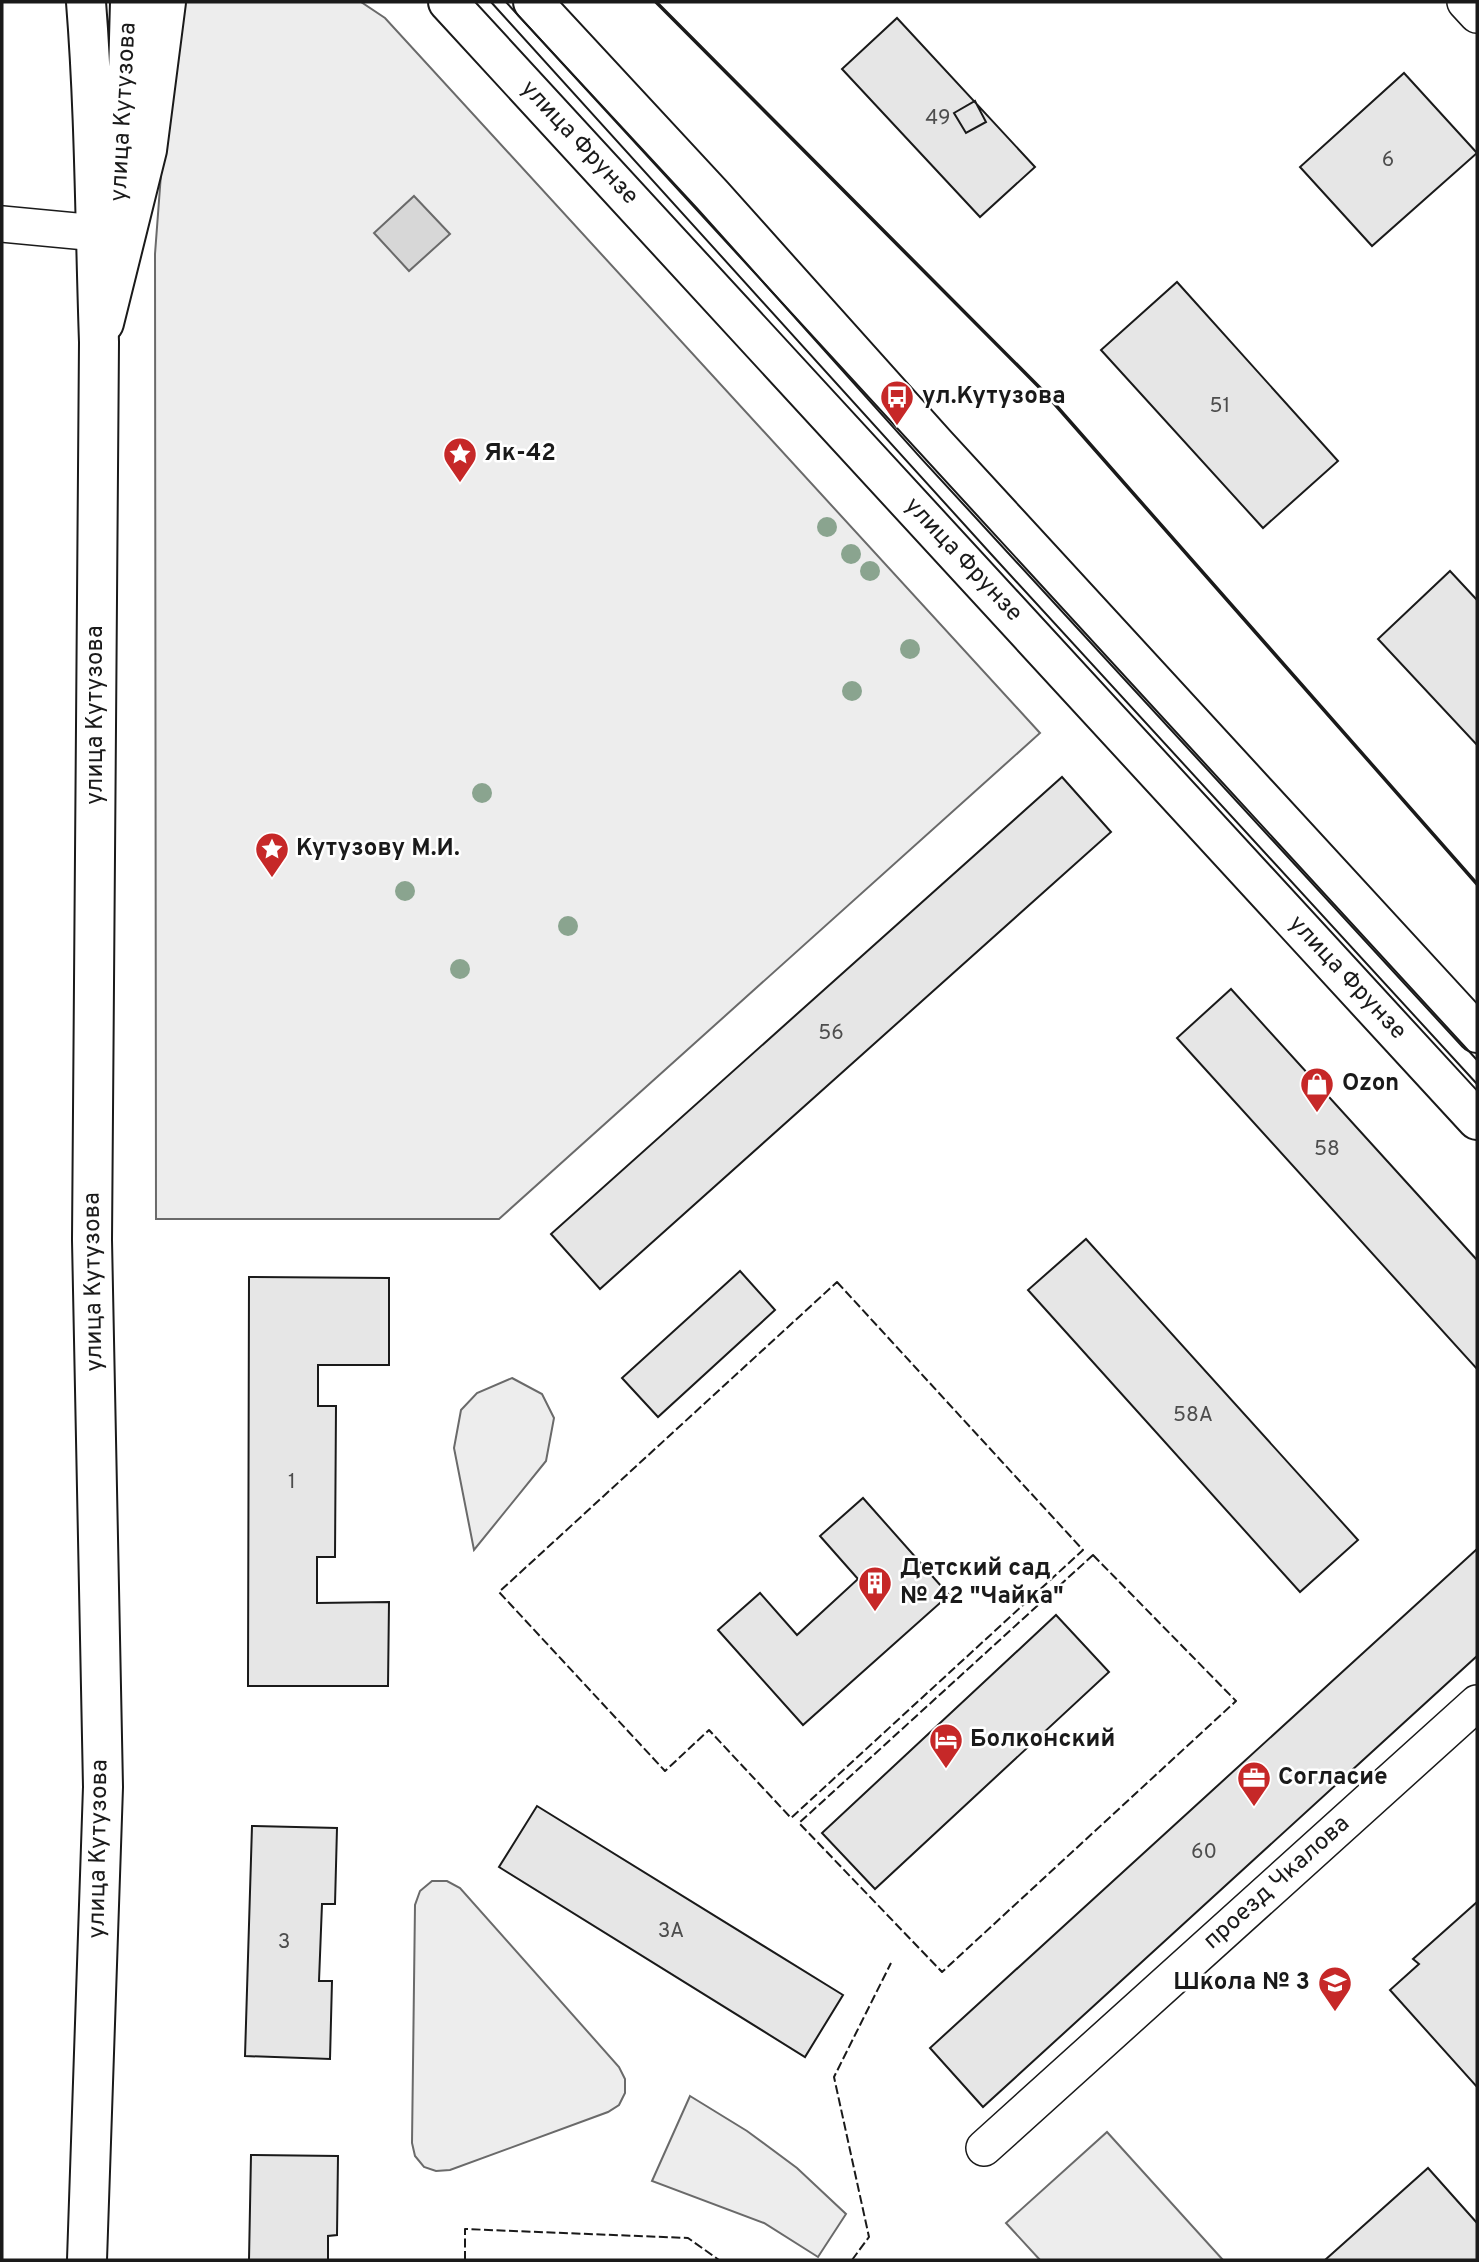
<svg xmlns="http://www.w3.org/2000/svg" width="1479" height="2262" font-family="Overpass,sans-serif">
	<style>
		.built { fill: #ededed; stroke: #6a6a6a; stroke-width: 2 }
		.water { fill: #d7d7d7; stroke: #6a6a6a; stroke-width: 2 }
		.building { fill: #e6e6e6; stroke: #1a1a1a; stroke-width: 2 }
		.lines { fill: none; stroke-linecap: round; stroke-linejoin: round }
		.minor-casing { stroke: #1a1a1a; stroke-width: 38 }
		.secondary-casing { stroke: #1a1a1a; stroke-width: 42 }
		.primary-casing { stroke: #1a1a1a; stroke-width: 42 }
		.minor { stroke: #fff; stroke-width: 35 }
		.secondary { stroke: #fff; stroke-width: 38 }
		.primary { stroke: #fff; stroke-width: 38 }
		.tram { stroke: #1a1a1a; stroke-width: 2 }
		.fence { stroke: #1a1a1a; stroke-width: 2; stroke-dasharray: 9 3.5; stroke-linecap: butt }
		.wall { stroke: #1a1a1a; stroke-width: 3.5 }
		.tree { fill: #8aa48f }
		.labels { text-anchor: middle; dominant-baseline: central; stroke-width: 5; stroke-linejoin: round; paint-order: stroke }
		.number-label { font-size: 21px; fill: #4d4d4d }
		.street-label { font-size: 24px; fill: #1a1a1a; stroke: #fff }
		.poi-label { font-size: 24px; font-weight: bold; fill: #1a1a1a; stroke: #fff; text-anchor: start }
	</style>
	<rect width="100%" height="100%" fill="#fff"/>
	<path class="built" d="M 181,2 L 361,2 L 385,18 L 1040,733 L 499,1219 L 156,1219 L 155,254 L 161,174 Z
		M 512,1378 L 542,1394 L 554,1418 L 546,1461 L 474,1550 L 454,1448 L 461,1410 L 477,1393 Z
		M 432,1881 L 447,1881 L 460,1888 L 619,2067 L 625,2079 L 625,2093 L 619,2105 L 608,2112 L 450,2170 L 436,2171 L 424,2167 L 415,2156 L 412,2143 L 415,1905 L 420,1891 Z
		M 690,2096 L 747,2131 L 797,2168 L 846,2214 L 818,2257 L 764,2223 L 652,2181 Z
		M 1107,2132 L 1223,2260 L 1040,2260 L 1006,2223 Z"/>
	<path class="water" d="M 414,196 L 450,234 L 409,271 L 374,233 Z"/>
	<path class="building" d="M 897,18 L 1035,167 L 980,217 L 842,69 Z
		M 1404,73 L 1477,153 L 1372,246 L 1300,167 Z
		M 975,101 L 986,122 L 966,133 L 954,113 Z
		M 1177,282 L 1338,461 L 1263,528 L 1101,350 Z
		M 1450,571 L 1477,600 L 1477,745 L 1378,639 Z
		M 1062,777 L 1111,832 L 600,1289 L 551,1234 Z
		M 1231,989 L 1477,1260 L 1477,1369 L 1177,1038 Z
		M 1086,1239 L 1358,1540 L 1300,1592 L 1028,1290 Z
		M 740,1271 L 775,1310 L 658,1417 L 622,1378 Z
		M 249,1277 L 389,1278 L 389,1365 L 318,1365 L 318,1406 L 336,1406 L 335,1557 L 317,1557 L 317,1603 L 389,1602 L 388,1686 L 248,1686 Z
		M 863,1498 L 949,1595 L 803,1725 L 718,1630 L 760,1593 L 797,1635 L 858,1579 L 820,1536 Z
		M 1477,1549 L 1477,1656 L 983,2107 L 930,2048 Z
		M 1056,1615 L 1109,1672 L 875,1889 L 822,1833 Z
		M 537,1806 L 843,1995 L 805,2057 L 499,1867 Z
		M 252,1826 L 337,1828 L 335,1904 L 322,1904 L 319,1981 L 332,1981 L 330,2059 L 245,2056 Z
		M 1477,1902 L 1477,2087 L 1390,1990 L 1419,1964 L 1413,1959 Z
		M 251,2155 L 338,2156 L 337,2235 L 328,2236 L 328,2260 L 249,2260 Z
		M 1428,2168 L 1477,2223 L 1477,2260 L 1325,2260 Z"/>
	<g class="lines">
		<g class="minor-casing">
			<path id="minor" d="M 1465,2 L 1477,15
				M 2,224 L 97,233
				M 984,2148 L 1477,1703"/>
		</g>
		<g class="secondary-casing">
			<path id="secondary" d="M 448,2 L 1477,1120
				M 533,2 L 712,195 L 936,445 L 1477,1033
				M 104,323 L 147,150 L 166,2"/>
		</g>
		<g class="primary-casing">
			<path id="primary" d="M 86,2 C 95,115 95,229 99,342 L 92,1240 L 103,1787 L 87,2260
				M 109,254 L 125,184 L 130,2"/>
		</g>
		<use href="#minor" class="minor"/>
		<use href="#secondary" class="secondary"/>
		<use href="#primary" class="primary"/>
		<path class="tram" d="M 491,2 L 991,554 L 1477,1084
			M 506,2 L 1477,1060"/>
		<path class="fence" d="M 837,1282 L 1083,1550 L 791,1818 L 709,1730 L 665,1771 L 499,1592 Z
			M 1093,1555 L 1236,1701 L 942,1972 L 799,1823 Z
			M 465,2260 L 465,2229 L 688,2238 L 719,2260
			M 852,2260 L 869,2237 L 834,2077 L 891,1963"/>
		<path class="wall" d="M 656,2 L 1045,393 L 1477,884"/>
	</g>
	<g class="tree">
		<circle cx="827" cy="527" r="10"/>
		<circle cx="851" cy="554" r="10"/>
		<circle cx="870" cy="571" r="10"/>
		<circle cx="910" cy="649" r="10"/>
		<circle cx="852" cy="691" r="10"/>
		<circle cx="482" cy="793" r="10"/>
		<circle cx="405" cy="891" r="10"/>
		<circle cx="568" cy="926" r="10"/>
		<circle cx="460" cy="969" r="10"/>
	</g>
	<defs>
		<g id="bus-pin" transform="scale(1.75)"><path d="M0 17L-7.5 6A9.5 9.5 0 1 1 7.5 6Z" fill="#c62828" stroke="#fff"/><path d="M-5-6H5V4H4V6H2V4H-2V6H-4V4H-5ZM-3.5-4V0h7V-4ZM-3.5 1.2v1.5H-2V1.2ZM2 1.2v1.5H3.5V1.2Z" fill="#fff"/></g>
		<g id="sight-pin" transform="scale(1.75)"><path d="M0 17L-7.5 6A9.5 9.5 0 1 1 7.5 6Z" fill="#c62828" stroke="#fff"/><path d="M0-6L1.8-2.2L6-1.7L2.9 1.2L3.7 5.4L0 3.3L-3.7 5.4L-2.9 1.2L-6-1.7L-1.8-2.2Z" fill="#fff"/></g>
		<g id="shop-pin" transform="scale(1.75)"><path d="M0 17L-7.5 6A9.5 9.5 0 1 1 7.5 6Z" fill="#c62828" stroke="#fff"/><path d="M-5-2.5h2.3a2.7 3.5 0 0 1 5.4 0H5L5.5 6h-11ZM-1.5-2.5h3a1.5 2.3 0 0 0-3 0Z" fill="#fff"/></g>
		<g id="building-pin" transform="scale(1.75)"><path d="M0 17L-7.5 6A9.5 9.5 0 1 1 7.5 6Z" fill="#c62828" stroke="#fff"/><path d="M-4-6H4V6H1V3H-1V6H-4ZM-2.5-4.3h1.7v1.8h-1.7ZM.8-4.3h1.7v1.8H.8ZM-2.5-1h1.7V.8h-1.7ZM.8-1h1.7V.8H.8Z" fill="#fff"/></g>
		<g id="hotel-pin" transform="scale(1.75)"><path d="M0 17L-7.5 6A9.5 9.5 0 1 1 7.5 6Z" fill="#c62828" stroke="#fff"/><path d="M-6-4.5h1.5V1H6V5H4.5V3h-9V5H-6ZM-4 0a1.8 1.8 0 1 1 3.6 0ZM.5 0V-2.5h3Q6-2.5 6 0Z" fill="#fff"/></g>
		<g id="office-pin" transform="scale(1.75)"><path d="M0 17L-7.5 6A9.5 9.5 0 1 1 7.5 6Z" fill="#c62828" stroke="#fff"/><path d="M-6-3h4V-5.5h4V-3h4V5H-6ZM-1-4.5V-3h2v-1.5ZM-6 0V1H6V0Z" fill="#fff"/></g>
		<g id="school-pin" transform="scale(1.75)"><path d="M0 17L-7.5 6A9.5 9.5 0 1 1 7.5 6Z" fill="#c62828" stroke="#fff"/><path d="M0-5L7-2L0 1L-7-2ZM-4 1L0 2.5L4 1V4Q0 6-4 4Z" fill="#fff"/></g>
	</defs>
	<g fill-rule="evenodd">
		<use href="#bus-pin" x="897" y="397"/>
		<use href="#sight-pin" x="460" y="454"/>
		<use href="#sight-pin" x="272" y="849"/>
		<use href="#shop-pin" x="1317" y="1084"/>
		<use href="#building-pin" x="875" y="1583"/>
		<use href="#hotel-pin" x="946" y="1740"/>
		<use href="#office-pin" x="1254" y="1778"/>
		<use href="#school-pin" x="1335" y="1983"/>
	</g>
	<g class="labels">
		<g class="number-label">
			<text x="938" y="118">49</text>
			<text x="1388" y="160">6</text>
			<text x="1220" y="406">51</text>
			<text x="831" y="1033">56</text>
			<text x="1327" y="1149">58</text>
			<text x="1193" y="1415">58А</text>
			<text x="292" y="1482">1</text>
			<text x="1204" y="1852">60</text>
			<text x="671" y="1931">3А</text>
			<text x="284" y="1942">3</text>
		</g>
		<g class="street-label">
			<text transform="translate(124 112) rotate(-87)">улица Кутузова</text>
			<text transform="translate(579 143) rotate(47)">улица Фрунзе</text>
			<text transform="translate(963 560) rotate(47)">улица Фрунзе</text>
			<text transform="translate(96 715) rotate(-90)">улица Кутузова</text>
			<text transform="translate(1347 978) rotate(47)">улица Фрунзе</text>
			<text transform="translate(94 1282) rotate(-91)">улица Кутузова</text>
			<text transform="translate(99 1849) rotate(-89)">улица Кутузова</text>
			<text transform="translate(1277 1883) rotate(-42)">проезд Чкалова</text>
		</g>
		<g class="poi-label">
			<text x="922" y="397">ул.Кутузова</text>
			<text x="484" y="454">Як-42</text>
			<text x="296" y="849">Кутузову М.И.</text>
			<text x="1342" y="1084">Ozon</text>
			<text x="900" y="1569">Детский сад<tspan x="900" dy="28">№ 42 "Чайка"</tspan></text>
			<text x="970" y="1740">Болконский</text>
			<text x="1278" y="1778">Согласие</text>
			<text x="1310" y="1983" text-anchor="end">Школа № 3</text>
		</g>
	</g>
	<rect width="1479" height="2262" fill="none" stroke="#1a1a1a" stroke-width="7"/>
</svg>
